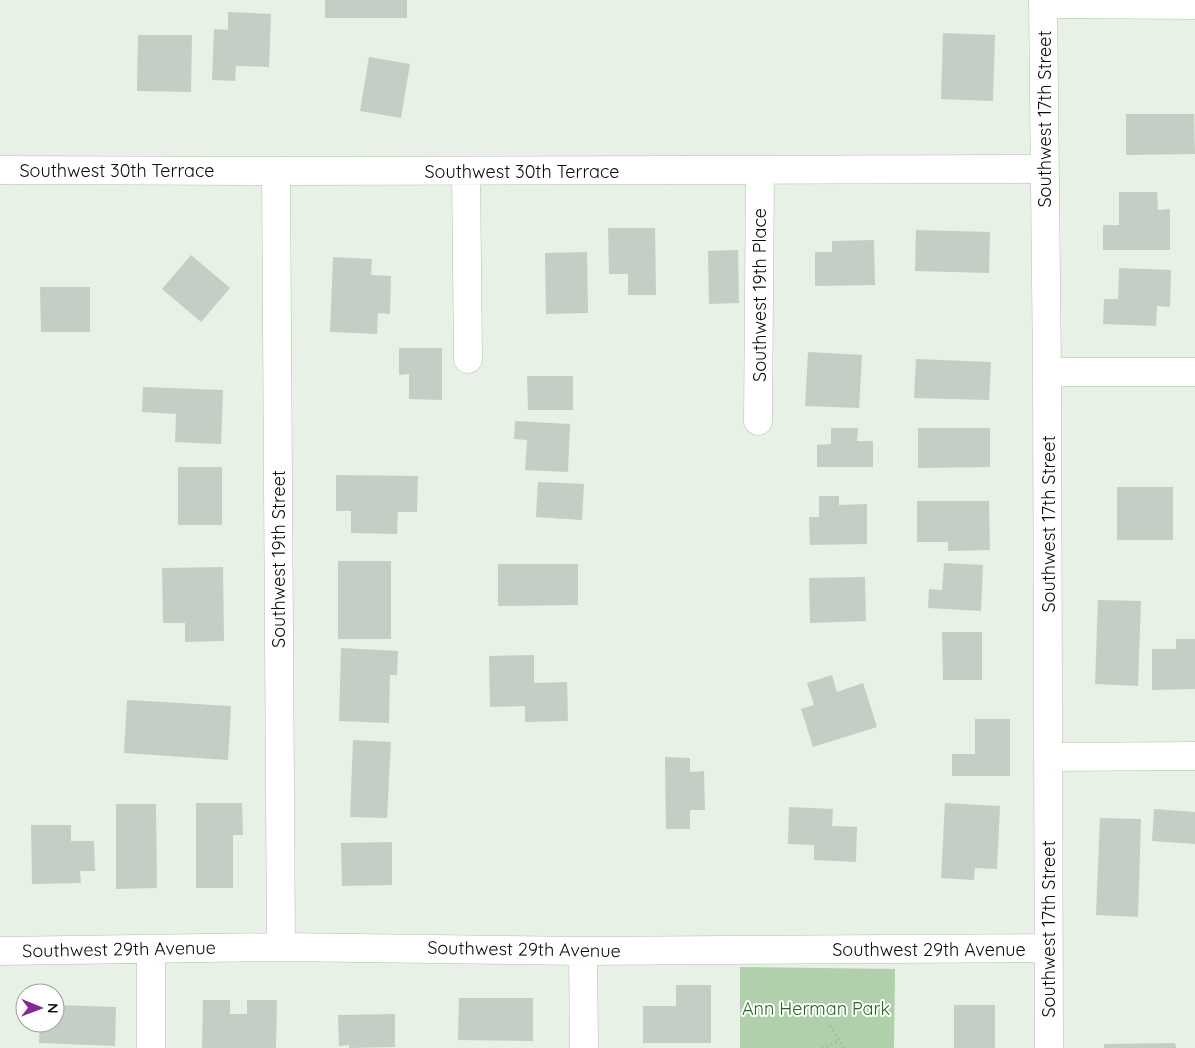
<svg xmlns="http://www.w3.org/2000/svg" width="1195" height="1048" font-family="Quicksand,sans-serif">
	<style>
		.green { fill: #afd0aa }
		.building { fill: #c5cec4 }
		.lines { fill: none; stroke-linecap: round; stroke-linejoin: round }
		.minor-casing { stroke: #b5beb3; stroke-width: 29 }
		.path { stroke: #a2aaa1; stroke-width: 3; stroke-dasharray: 1 4; stroke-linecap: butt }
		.minor { stroke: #fff; stroke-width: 28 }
		.labels { text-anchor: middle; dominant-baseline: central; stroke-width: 4; stroke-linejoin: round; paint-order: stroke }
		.street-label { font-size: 18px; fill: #090c09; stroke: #fff }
		.park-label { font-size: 18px; fill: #23681c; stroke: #fff }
	</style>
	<rect width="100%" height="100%" fill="#e8f1e6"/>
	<path class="green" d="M 740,967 L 895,969 L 894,1048 L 740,1048 Z"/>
	<path class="building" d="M 325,0 L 407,0 L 407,18 L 325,18 Z
		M 228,12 L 271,14 L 269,67 L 236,66 L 235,81 L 212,80 L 214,29 L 228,30 Z
		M 943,33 L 995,35 L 993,101 L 941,99 Z
		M 138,35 L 192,35 L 191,92 L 137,91 Z
		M 369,57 L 410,64 L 401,118 L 360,111 Z
		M 1126,114 L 1194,114 L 1195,154 L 1126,155 Z
		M 1119,192 L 1157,192 L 1158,210 L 1170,209 L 1170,250 L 1103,250 L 1103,225 L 1119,225 Z
		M 608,228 L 655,228 L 656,295 L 628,295 L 628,274 L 609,274 Z
		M 916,230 L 990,232 L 989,273 L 915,271 Z
		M 874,240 L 875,285 L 815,286 L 815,252 L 832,252 L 832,241 Z
		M 738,250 L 739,303 L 709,304 L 708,251 Z
		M 587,252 L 588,313 L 546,314 L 545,253 Z
		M 191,255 L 230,288 L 201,322 L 162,289 Z
		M 333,257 L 372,259 L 371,275 L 391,276 L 390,314 L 378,313 L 377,334 L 330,332 Z
		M 1119,268 L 1171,270 L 1170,307 L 1157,306 L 1156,326 L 1103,324 L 1104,299 L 1118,299 Z
		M 40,287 L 90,287 L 90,332 L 41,332 Z
		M 399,348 L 442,348 L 442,400 L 409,399 L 409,374 L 399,375 Z
		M 808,352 L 862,355 L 859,408 L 805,406 Z
		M 916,359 L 991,362 L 989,400 L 914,398 Z
		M 527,376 L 573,376 L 573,410 L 528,410 Z
		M 143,387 L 223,390 L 221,444 L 175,442 L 176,414 L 142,412 Z
		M 515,421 L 570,424 L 568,472 L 525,470 L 527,440 L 514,439 Z
		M 831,428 L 858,428 L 857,441 L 873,441 L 873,467 L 817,467 L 817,445 L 831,444 Z
		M 918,428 L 990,428 L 990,467 L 918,468 Z
		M 178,467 L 222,467 L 222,525 L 178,525 Z
		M 336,475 L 418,476 L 417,512 L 398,512 L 397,534 L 351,533 L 351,511 L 336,511 Z
		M 538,482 L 584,484 L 582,520 L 536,517 Z
		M 1117,487 L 1173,487 L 1173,540 L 1117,540 Z
		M 819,496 L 839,496 L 839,505 L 867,504 L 867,544 L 810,545 L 809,517 L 819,517 Z
		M 917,501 L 989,501 L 990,550 L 948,551 L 948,542 L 917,542 Z
		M 338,561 L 391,561 L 391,639 L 338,639 Z
		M 944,563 L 983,565 L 981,611 L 928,608 L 929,589 L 942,590 Z
		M 498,564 L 578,564 L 578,605 L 498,606 Z
		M 223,567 L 224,641 L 185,642 L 185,623 L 163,623 L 162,568 Z
		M 865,577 L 866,621 L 810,623 L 809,578 Z
		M 1098,600 L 1141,601 L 1138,686 L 1095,684 Z
		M 942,632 L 982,632 L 982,680 L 943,680 Z
		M 1176,639 L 1195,639 L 1195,689 L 1152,690 L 1152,649 L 1176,649 Z
		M 341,648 L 398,651 L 397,675 L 390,675 L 389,723 L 339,721 Z
		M 534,655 L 534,683 L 567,682 L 568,721 L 525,722 L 525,706 L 490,707 L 489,656 Z
		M 832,675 L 837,692 L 863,683 L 877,727 L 813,747 L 801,709 L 814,705 L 807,683 Z
		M 127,700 L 231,706 L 228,760 L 124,753 Z
		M 975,719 L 1010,719 L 1010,776 L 952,776 L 952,754 L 975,754 Z
		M 353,740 L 391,742 L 387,818 L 350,817 Z
		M 665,757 L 690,758 L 690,772 L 704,771 L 705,810 L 690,810 L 690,829 L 666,829 Z
		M 196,803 L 242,803 L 243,835 L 233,835 L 233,888 L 196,888 Z
		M 945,803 L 1000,806 L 997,869 L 975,868 L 974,880 L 941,878 Z
		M 116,804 L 156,804 L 157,888 L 116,889 Z
		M 789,807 L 833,809 L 832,826 L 857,827 L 856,862 L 814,860 L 814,845 L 788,844 Z
		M 1154,809 L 1195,812 L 1195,844 L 1152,841 Z
		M 1100,818 L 1141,819 L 1138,917 L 1096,915 Z
		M 31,825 L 71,825 L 71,841 L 94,841 L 95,871 L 80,871 L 81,883 L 32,884 Z
		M 392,842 L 392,885 L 342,886 L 341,843 Z
		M 676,985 L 711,985 L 711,1043 L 643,1043 L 643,1006 L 676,1006 Z
		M 459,998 L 533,998 L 533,1041 L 458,1040 Z
		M 203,1000 L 230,1000 L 230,1014 L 247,1014 L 247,1000 L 277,1000 L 276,1048 L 202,1048 Z
		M 55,1005 L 116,1007 L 115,1046 L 39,1043 L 40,1023 L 55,1023 Z
		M 954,1005 L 995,1005 L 995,1048 L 954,1048 Z
		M 395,1014 L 395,1047 L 349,1048 L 349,1045 L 339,1046 L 338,1015 Z
		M 1175,1043 L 1176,1048 L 1104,1048 L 1104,1044 Z"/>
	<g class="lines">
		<g class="minor-casing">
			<path id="minor" d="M 1043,0 L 1047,372 L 1049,1048
				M 1043,4 L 1195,5
				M 0,170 L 276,171 L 1044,169
				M 276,171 L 281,947
				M 466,171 L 468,359
				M 1047,372 L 1195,372
				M 758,421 L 760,170
				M 1049,757 L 1195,756
				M 151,949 L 151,1048
				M 0,951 L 281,947 L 583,951 L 1047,948
				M 583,951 L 584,1048"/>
		</g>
		<path class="path" d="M 830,1026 L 844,1048
			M 822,1048 L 839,1041"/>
		<use href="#minor" class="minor"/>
	</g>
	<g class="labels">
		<g class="street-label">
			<text transform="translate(1044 119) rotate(-90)">Southwest 17th Street</text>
			<text x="117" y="170">Southwest 30th Terrace</text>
			<text x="522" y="171">Southwest 30th Terrace</text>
			<text transform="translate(759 295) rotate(-90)">Southwest 19th Place</text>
			<text transform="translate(1048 524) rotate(-90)">Southwest 17th Street</text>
			<text transform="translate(278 559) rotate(-90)">Southwest 19th Street</text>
			<text transform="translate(1048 929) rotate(-90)">Southwest 17th Street</text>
			<text transform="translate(119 949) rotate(-1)">Southwest 29th Avenue</text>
			<text transform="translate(524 949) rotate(1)">Southwest 29th Avenue</text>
			<text x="929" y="949">Southwest 29th Avenue</text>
		</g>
		<g class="park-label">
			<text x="816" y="1008">Ann Herman Park</text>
		</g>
	</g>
	<g transform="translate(40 1008) rotate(91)"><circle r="24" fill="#ffffff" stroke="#9d9e9d"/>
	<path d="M0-4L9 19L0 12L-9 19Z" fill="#832995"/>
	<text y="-8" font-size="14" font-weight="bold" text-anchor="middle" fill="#090c09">N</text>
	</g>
</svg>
